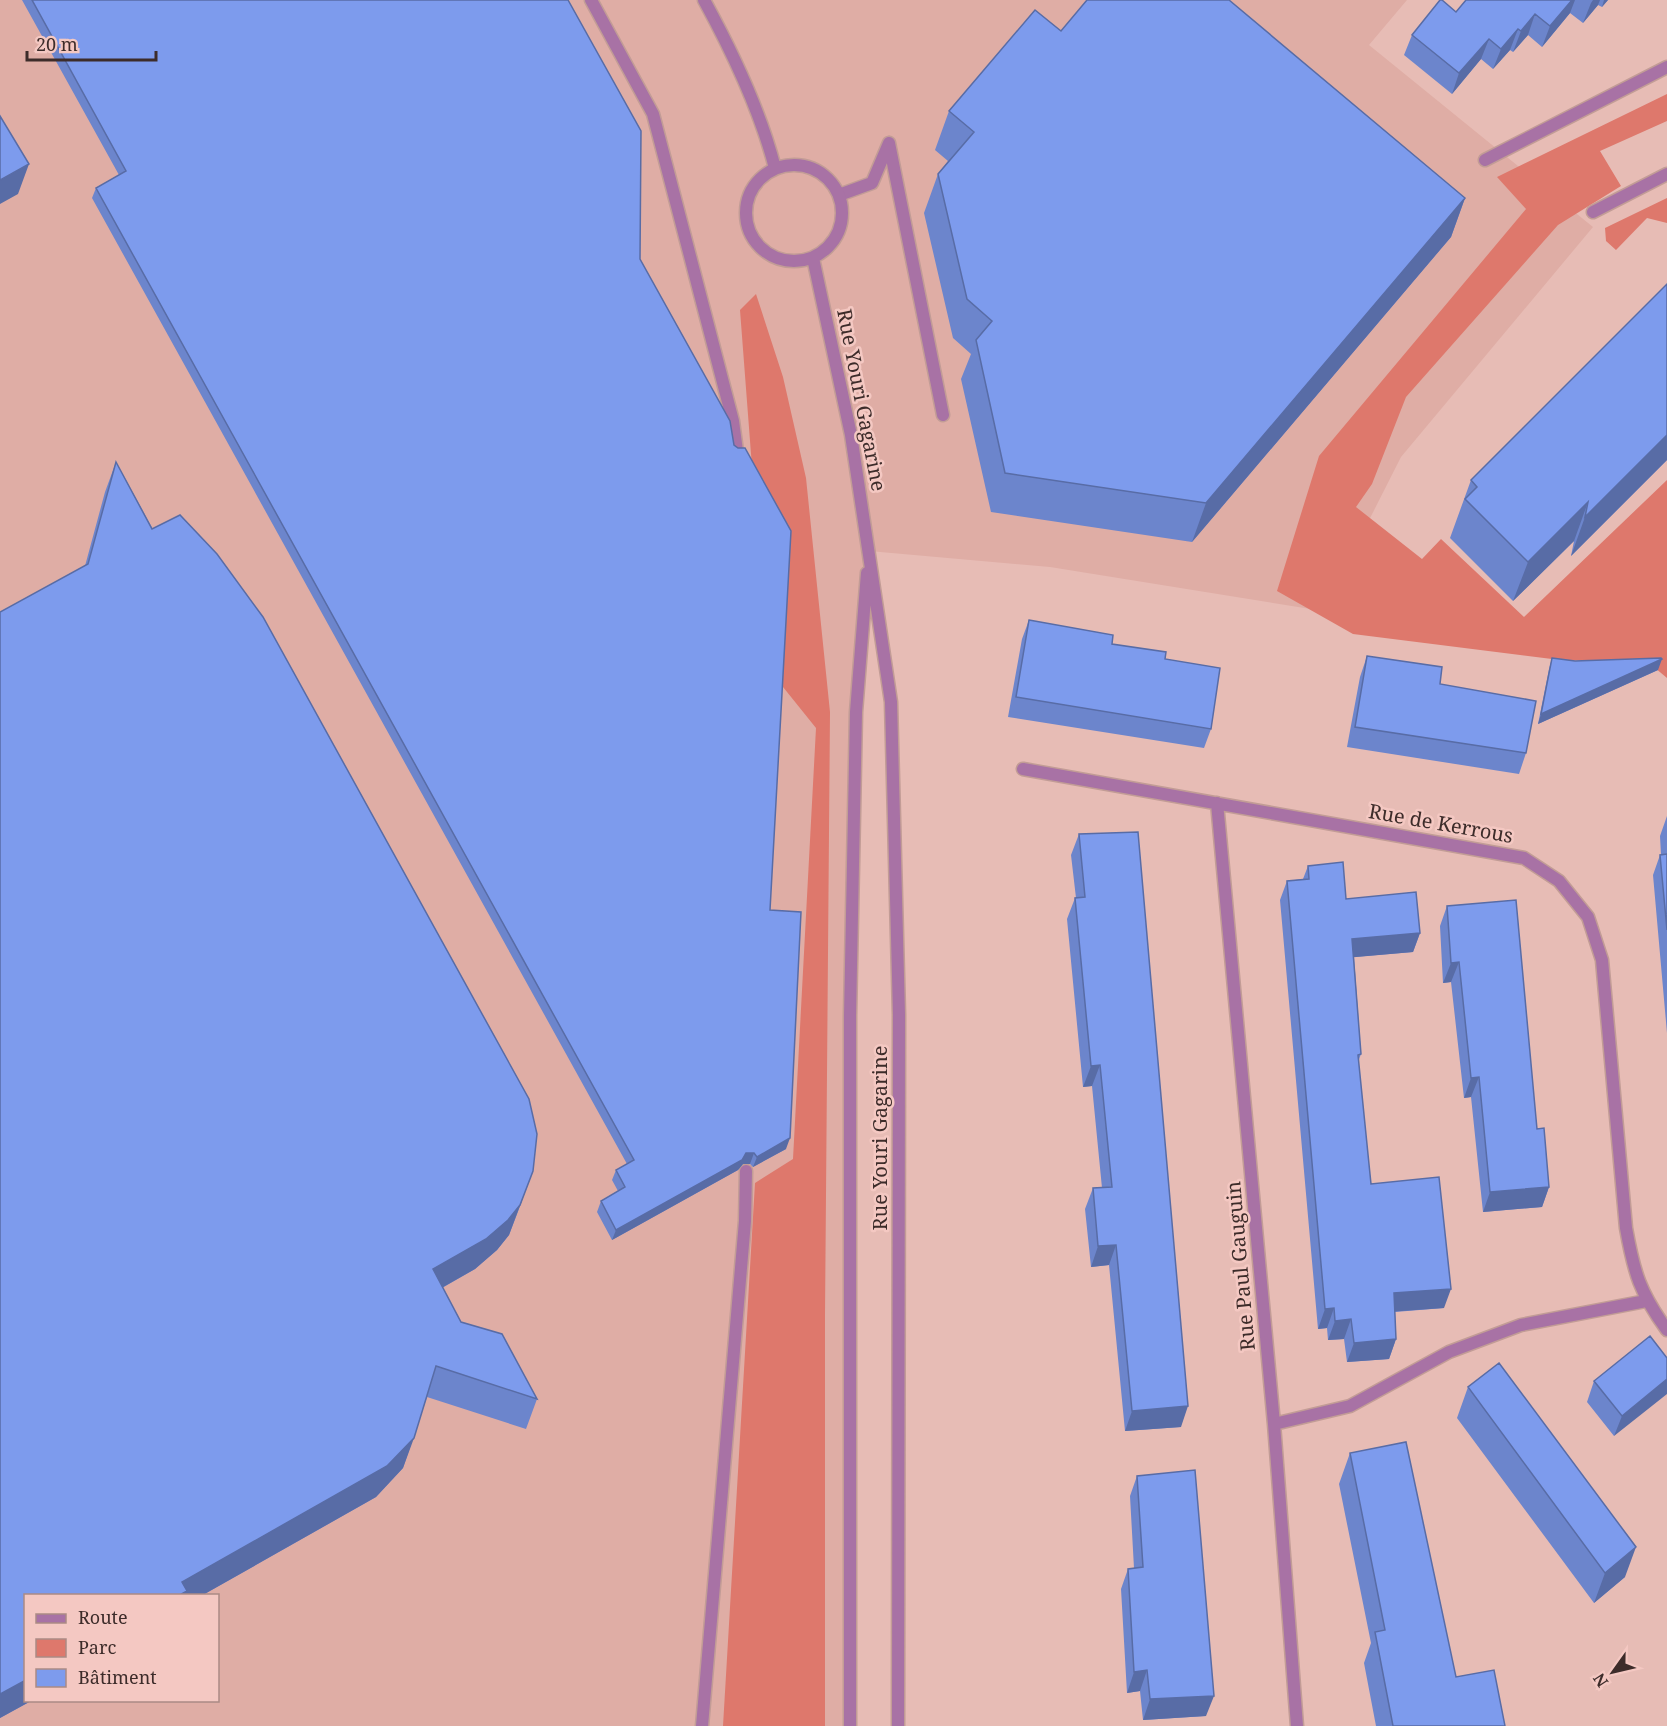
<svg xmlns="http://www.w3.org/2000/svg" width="1667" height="1726" font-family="'Noto Serif',serif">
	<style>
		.built { fill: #dfada5; fill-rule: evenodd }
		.green { fill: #de786c }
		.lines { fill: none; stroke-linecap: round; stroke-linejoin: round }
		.service-casing { stroke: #c29c96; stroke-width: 15 }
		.minor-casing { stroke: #c29c96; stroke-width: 15 }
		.tertiary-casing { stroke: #c29c96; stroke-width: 15 }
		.service { stroke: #a872a5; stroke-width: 12 }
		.minor { stroke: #a872a5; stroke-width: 12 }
		.tertiary { stroke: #a872a5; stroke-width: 12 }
		.wall { fill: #6c85cc }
		.shaded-wall { fill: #586ca6 }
		.building { fill: #7d9bed; stroke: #586ca6; stroke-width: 1.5 }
		.labels { text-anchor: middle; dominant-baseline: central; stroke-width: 5; stroke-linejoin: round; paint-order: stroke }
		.street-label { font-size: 20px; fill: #3d2c2a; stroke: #f4c8c2 }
	</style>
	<rect width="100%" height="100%" fill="#e7bcb5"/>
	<path class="built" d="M 0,0 L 1407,0 L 1369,45 L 1593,227 L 1401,457 L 1323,611 L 1050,567 L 869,551 L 857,698 L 853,1726 L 0,1726 ZM 26,1596 L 218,1596 L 218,1700 L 26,1700 Z"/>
	<path class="green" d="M 1667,94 L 1667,121 L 1600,151 L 1621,186 L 1558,225 L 1406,397 L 1372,484 L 1356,507 L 1422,559 L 1441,539 L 1524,617 L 1667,480 L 1667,678 L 1648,662 L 1560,660 L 1353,634 L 1277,591 L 1319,456 L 1526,209 L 1497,177 Z
		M 1667,198 L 1667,223 L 1647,218 L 1616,250 L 1606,241 L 1605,228 Z
		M 756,294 L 783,377 L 806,478 L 830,712 L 825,1315 L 825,1726 L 723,1726 L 755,1183 L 793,1159 L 816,728 L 779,682 L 753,480 L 740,310 Z"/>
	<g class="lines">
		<g class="service-casing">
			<path id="service" d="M 591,0 L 653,114 L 733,421 L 737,451
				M 889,143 L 943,415
				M 839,195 L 872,183 L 889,143
				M 702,1726 L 745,1221 L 746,1171"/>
		</g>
		<g class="minor-casing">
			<path id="minor" d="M 1485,160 L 1667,67
				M 1593,212 L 1667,174
				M 1023,769 L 1524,858 L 1559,881 L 1588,917 L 1602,960 L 1626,1228 C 1634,1273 1640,1293 1667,1330
				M 1217,803 L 1274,1424 L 1297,1726
				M 1274,1424 L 1350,1406 L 1449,1352 L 1521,1325 L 1646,1301"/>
		</g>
		<g class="tertiary-casing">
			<path id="tertiary" d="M 704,0 C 733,53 760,110 775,168
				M746 213a48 48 0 1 1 96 0a48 48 0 1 1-96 0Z
				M 813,258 L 851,435 L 891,702 L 899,1015 L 898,1726
				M 850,1726 L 850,1016 L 856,712 L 867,573"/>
		</g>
		<use href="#service" class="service"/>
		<use href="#minor" class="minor"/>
		<use href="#tertiary" class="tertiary"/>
	</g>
	<path class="wall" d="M 22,0 L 568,0 L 640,259 L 770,910 L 786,1149 L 753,1167 L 750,1164 L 743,1164 L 738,1170 L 612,1240 L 597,1212 L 601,1201 L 618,1191 L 612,1180 L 616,1170 L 627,1164 L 92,198 L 96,188 L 119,175 Z
		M 1466,0 L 1608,0 L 1602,7 L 1598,5 L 1583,23 L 1570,13 L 1542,47 L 1528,35 L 1513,52 L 1510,50 L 1493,69 L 1481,59 L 1452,94 L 1404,55 L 1412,35 L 1456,12 Z
		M 1061,31 L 1465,198 L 1451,237 L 1192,542 L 991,512 L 961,379 L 971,354 L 953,338 L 924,213 L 938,174 L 948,161 L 935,150 L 949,111 Z
		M 1667,460 L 1571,556 L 1574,541 L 1513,601 L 1450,538 L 1471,480 Z
		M 116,462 L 522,1201 L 509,1235 L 497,1250 L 475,1269 L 442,1288 L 461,1322 L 537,1399 L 526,1429 L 427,1397 L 403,1468 L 376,1497 L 201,1596 L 26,1596 L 26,1701 L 31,1701 L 0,1718 L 85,566 L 105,492 Z
		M 1029,620 L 1165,659 L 1211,729 L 1204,748 L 1008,717 L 1022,639 Z
		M 1367,656 L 1526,753 L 1519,774 L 1347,747 L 1360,677 Z
		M 1552,658 L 1575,661 L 1658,670 L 1538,724 L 1549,669 Z
		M 1667,816 L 1667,1033 L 1653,875 L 1660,855 L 1661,855 L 1660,836 Z
		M 1079,834 L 1181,1427 L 1125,1431 L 1109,1265 L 1091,1267 L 1085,1209 L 1093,1188 L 1102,1188 L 1092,1086 L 1083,1087 L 1067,919 L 1075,898 L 1076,898 L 1071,855 Z
		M 1308,866 L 1346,899 L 1420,933 L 1413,952 L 1354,957 L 1361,1054 L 1358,1062 L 1371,1184 L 1444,1308 L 1395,1312 L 1396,1339 L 1389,1359 L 1347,1362 L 1344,1339 L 1328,1340 L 1327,1328 L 1318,1329 L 1280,900 L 1287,881 L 1303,879 Z
		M 1447,906 L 1537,1129 L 1549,1187 L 1542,1207 L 1483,1212 L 1471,1097 L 1464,1098 L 1451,982 L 1443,983 L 1440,926 Z
		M 1667,1358 L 1614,1436 L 1587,1402 L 1594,1381 Z
		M 1468,1387 L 1625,1577 L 1594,1603 L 1457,1418 Z
		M 1350,1453 L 1456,1677 L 1505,1726 L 1376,1726 L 1364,1663 L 1371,1643 L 1339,1484 Z
		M 1137,1476 L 1206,1716 L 1143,1720 L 1140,1691 L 1127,1693 L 1121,1589 L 1128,1569 L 1134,1568 L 1130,1496 Z"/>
	<path class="shaded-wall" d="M 1572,0 L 1575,0 L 1570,13 L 1542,47 L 1550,26 Z
		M 1593,0 L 1600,0 L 1598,5 L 1583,23 L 1591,3 Z
		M 1604,0 L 1608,0 L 1602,7 Z
		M 1535,14 L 1528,35 L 1513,52 L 1521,31 Z
		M 1518,29 L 1510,50 L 1493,69 L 1501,49 Z
		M 1489,39 L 1481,59 L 1452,94 L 1459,73 Z
		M 29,164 L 18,194 L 0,204 L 0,180 Z
		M 1465,198 L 1451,237 L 1192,542 L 1206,503 Z
		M 1667,435 L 1667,460 L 1571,556 L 1585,517 Z
		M 1588,502 L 1574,541 L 1513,601 L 1528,562 Z
		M 1662,659 L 1658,670 L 1538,724 L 1541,714 Z
		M 1420,933 L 1413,952 L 1345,958 L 1352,939 Z
		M 1459,962 L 1451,982 L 1443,983 L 1451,963 Z
		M 1100,1065 L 1092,1086 L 1083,1087 L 1091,1066 Z
		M 1479,1077 L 1471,1097 L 1464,1098 L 1471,1078 Z
		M 790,1138 L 786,1149 L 753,1167 L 757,1157 Z
		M 746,1153 L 754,1153 L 750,1164 L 743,1164 L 738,1170 L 612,1240 L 616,1230 Z
		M 533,1171 L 509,1235 L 497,1250 L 475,1269 L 422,1299 L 433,1269 Z
		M 1549,1187 L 1542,1207 L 1483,1212 L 1490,1192 Z
		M 1116,1245 L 1109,1265 L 1091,1267 L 1098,1246 Z
		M 1451,1289 L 1444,1308 L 1387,1312 L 1394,1293 Z
		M 1334,1308 L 1327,1328 L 1318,1329 L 1325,1309 Z
		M 1351,1319 L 1344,1339 L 1328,1340 L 1335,1321 Z
		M 1396,1339 L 1389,1359 L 1347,1362 L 1354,1343 Z
		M 1667,1379 L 1667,1394 L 1614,1436 L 1622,1416 Z
		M 1188,1406 L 1181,1427 L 1125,1431 L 1132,1411 Z
		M 414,1438 L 403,1468 L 376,1497 L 201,1596 L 177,1596 L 182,1582 Z
		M 1636,1547 L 1625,1577 L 1594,1603 L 1605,1573 Z
		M 1147,1670 L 1140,1691 L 1127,1693 L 1134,1672 Z
		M 26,1680 L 26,1701 L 31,1701 L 0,1718 L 0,1694 Z
		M 1214,1696 L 1206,1716 L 1143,1720 L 1150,1699 Z"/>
	<path class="building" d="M 32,0 L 568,0 L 641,131 L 640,259 L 730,421 L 734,445 L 738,448 L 745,448 L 791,531 L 770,910 L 801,912 L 790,1138 L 757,1157 L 754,1153 L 746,1153 L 742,1160 L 616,1230 L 601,1201 L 625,1187 L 616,1170 L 634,1160 L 96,188 L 126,171 Z
		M 1087,0 L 1229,0 L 1465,198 L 1206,503 L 1005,473 L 976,340 L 992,321 L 967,299 L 938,174 L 974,132 L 949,111 L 1035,10 L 1061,31 Z
		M 1440,0 L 1442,0 L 1456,12 L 1466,0 L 1572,0 L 1550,26 L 1535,14 L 1521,31 L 1518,29 L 1501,49 L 1489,39 L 1459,73 L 1412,35 Z
		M 0,116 L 29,164 L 0,180 Z
		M 1667,284 L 1667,435 L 1585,517 L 1588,502 L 1528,562 L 1465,499 L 1477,487 L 1471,480 Z
		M 116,462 L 152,529 L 180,515 L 217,554 L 263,617 L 529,1099 L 537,1134 L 533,1171 L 520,1205 L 508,1220 L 486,1239 L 433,1269 L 461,1322 L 502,1334 L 537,1399 L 436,1366 L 414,1438 L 387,1466 L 182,1582 L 187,1591 L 178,1596 L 26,1596 L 26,1680 L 0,1694 L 0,612 L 88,564 Z
		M 1029,620 L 1113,635 L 1112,644 L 1166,652 L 1165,659 L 1220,668 L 1211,729 L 1016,697 Z
		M 1367,656 L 1442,667 L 1440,684 L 1536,701 L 1526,753 L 1355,727 Z
		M 1552,658 L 1575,661 L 1661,658 L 1662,659 L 1541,714 Z
		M 1138,832 L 1188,1406 L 1132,1411 L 1116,1245 L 1098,1246 L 1093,1188 L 1112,1187 L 1100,1065 L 1091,1066 L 1075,898 L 1085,897 L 1079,834 Z
		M 1667,854 L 1667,930 L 1660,855 Z
		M 1343,862 L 1346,899 L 1416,892 L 1420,933 L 1352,939 L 1361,1054 L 1358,1055 L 1371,1184 L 1439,1177 L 1451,1289 L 1394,1293 L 1396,1339 L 1354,1343 L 1351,1319 L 1335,1321 L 1334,1308 L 1325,1309 L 1287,881 L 1309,879 L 1308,866 Z
		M 1516,900 L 1537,1129 L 1544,1128 L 1549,1187 L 1490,1192 L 1479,1077 L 1471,1078 L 1459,962 L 1451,963 L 1447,906 Z
		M 1650,1336 L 1667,1358 L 1667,1379 L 1622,1416 L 1594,1381 Z
		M 1499,1363 L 1636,1547 L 1605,1573 L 1468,1387 Z
		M 1406,1442 L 1456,1677 L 1494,1670 L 1505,1726 L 1393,1726 L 1375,1632 L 1385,1630 L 1350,1453 Z
		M 1195,1470 L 1214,1696 L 1150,1699 L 1147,1670 L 1134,1672 L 1128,1569 L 1143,1567 L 1137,1476 Z"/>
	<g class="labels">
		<g class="street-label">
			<text transform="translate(862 400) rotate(79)">Rue Youri Gagarine</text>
			<text transform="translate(1441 823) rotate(10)">Rue de Kerrous</text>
			<text transform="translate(879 1138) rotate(-90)">Rue Youri Gagarine</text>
			<text transform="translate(1240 1266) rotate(-95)">Rue Paul Gauguin</text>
		</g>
	</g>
	<rect x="24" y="1594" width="195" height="108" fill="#f4c8c2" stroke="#ab8a85" stroke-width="1.5"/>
	<rect x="36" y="1614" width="30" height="9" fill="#a872a5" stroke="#ab8a85" stroke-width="1.5"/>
	<text x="78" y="1624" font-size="18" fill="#3d2c2a">Route</text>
	<rect x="36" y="1639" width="30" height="18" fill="#de786c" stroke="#ab8a85" stroke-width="1.5"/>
	<text x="78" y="1654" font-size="18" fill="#3d2c2a">Parc</text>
	<rect x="36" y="1669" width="30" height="18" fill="#7d9bed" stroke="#ab8a85" stroke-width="1.5"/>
	<text x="78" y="1684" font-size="18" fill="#3d2c2a">Bâtiment</text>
	<g transform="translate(1613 1672) rotate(236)" stroke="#f4c8c2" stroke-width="4.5" paint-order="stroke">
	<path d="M0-4.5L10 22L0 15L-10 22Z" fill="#3d2c2a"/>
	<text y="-9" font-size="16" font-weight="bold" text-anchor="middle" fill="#3d2c2a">N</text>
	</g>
	<path d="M27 51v9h129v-9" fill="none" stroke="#3d2c2a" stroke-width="3"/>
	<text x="36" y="51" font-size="18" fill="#3d2c2a" stroke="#f4c8c2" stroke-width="4.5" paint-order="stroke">20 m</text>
</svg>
